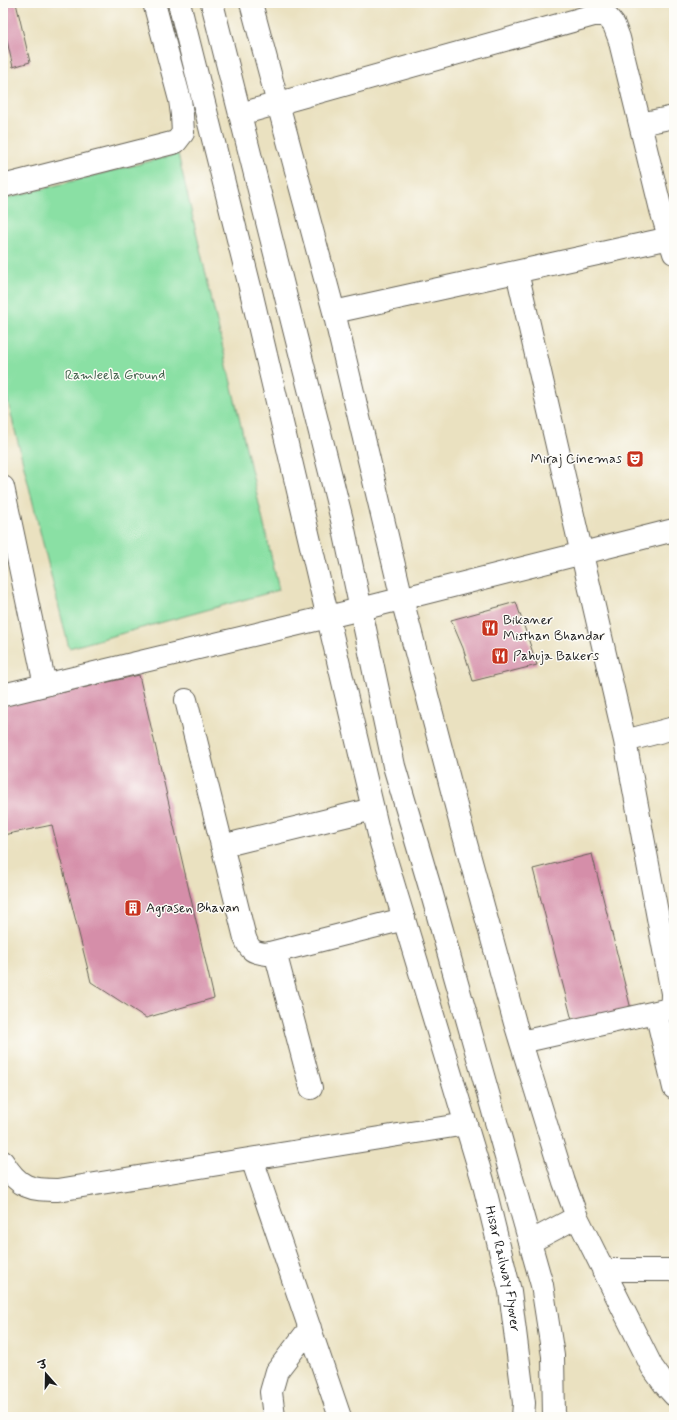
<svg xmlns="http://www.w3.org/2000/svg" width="677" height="1420" font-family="Mynerve,'Playpen Sans Deva',sans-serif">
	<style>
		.green { fill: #8ae0a4; stroke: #537e60 }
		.building { fill: #d58ea9 }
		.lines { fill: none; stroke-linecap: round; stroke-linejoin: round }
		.minor-casing { stroke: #646155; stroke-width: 24 }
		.major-casing { stroke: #646155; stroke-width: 24 }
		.minor { stroke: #fff; stroke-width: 22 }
		.major { stroke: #fff; stroke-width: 22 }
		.labels { text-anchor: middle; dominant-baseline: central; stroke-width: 3; stroke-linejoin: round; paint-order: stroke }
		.park-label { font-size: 14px; fill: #42614c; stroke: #fdfcf7 }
		.poi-label { font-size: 14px; fill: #1c1c1c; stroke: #fdfcf7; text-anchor: start }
		.street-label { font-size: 14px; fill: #1c1c1c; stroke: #fdfcf7 }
	</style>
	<rect width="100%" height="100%" fill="#fdfcf7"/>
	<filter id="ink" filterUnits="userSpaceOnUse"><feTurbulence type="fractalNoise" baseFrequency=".025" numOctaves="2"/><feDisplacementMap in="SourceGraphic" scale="8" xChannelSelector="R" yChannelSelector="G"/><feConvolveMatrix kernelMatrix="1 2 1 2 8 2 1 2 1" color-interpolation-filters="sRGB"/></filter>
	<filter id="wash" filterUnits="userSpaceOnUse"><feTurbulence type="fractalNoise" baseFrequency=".012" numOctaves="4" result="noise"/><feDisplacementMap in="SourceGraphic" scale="16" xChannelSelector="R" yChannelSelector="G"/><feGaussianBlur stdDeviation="0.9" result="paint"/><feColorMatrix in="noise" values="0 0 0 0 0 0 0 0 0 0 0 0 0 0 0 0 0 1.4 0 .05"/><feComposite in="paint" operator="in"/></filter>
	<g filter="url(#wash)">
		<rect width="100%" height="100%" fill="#eae1c0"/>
		<path class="green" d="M 178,154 L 279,590 L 69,648 L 3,382 L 3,199 Z"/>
		<g id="blocks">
			<path class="building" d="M 16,3 L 30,62 L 13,67 L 3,23 L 3,7 Z
				M 516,602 L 537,665 L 473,681 L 463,648 L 451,620 Z
				M 139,675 L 214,998 L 146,1018 L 91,982 L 52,825 L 3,835 L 3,706 Z
				M 592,854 L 631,1009 L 573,1024 L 533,869 Z"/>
		</g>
	</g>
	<g filter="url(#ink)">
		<use href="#blocks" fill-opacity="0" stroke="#646155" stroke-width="1"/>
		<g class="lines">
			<g class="minor-casing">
				<path id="minor" d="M 251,3 L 334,312 L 402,599 L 461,825 L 515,1023 L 564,1182 L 577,1217 L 530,1242
					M 240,114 L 594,15 L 606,15 L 614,25 L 619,38 L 661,210 L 674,253
					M 640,124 L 674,117
					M 3,186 L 176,142 L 183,133 L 182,115 L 180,100 L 154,3
					M 517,272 L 625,741 L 672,993 C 672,1001 672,1006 665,1010 L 521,1042
					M 334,312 L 670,238
					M 3,487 L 45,685
					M 3,695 L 361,609 L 674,530
					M 186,700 L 245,938 C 250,951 253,952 266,954 L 404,919
					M 625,741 L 674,728
					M 222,846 L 373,809
					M 275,952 L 311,1088
					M 656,1012 L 674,1088
					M 252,1159 L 340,1417
					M 3,1162 C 19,1188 30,1190 58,1190 L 466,1124
					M 577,1217 L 652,1367 L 665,1385 L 674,1395
					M 603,1270 L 674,1270
					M 274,1417 L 271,1392 L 277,1371 L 310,1328"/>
			</g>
			<g class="major-casing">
				<g id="major">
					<path id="s1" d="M 179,3 L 250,287 L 381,843 L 483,1181 L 510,1291 L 524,1403 L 523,1417"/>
					<path d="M 212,3 L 342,520 L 394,766 L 431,891 L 542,1285 L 553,1356 L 554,1417"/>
				</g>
			</g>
			<use href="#minor" class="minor"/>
			<use href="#major" class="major"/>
		</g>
	</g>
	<defs>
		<g id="theatre-square" transform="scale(0.9)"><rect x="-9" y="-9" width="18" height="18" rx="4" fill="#c8321e" stroke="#fdfcf7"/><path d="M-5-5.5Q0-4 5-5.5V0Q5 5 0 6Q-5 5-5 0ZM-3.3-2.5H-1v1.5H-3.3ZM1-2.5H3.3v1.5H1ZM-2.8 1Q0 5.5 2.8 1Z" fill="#fff"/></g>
		<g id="restaurant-square" transform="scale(0.9)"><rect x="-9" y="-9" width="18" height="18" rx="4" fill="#c8321e" stroke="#fdfcf7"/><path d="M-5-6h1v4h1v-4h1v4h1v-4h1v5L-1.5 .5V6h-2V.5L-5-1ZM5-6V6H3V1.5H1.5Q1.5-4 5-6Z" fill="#fff"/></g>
		<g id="building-square" transform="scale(0.9)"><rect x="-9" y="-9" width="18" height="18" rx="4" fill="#c8321e" stroke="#fdfcf7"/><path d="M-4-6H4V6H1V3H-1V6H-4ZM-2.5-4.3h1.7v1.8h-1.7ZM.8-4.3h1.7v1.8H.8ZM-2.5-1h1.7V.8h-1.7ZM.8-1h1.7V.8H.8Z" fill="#fff"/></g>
	</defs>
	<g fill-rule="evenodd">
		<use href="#theatre-square" x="635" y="459"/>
		<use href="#restaurant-square" x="490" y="628"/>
		<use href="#restaurant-square" x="500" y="656"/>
		<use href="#building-square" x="133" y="908"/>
	</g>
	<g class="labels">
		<g class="park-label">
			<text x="115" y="375">Ramleela Ground</text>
		</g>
		<g class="poi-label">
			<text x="622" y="459" text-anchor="end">Miraj Cinemas</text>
			<text x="503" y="620">Bikaner<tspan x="503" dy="16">Misthan Bhandar</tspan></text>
			<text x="513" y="656">Pahuja Bakers</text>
			<text x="146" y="908">Agrasen Bhavan</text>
		</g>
		<g class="street-label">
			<text stroke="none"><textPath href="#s1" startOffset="1307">Hisar Railway Flyover</textPath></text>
		</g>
	</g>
	<rect width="677" height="1420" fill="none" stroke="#fdfcf7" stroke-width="16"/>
	<g transform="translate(46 1374) rotate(340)" stroke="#fdfcf7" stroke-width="3" paint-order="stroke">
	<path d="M0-3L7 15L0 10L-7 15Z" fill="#1c1c1c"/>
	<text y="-6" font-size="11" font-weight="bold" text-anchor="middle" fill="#1c1c1c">उ</text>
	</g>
</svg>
